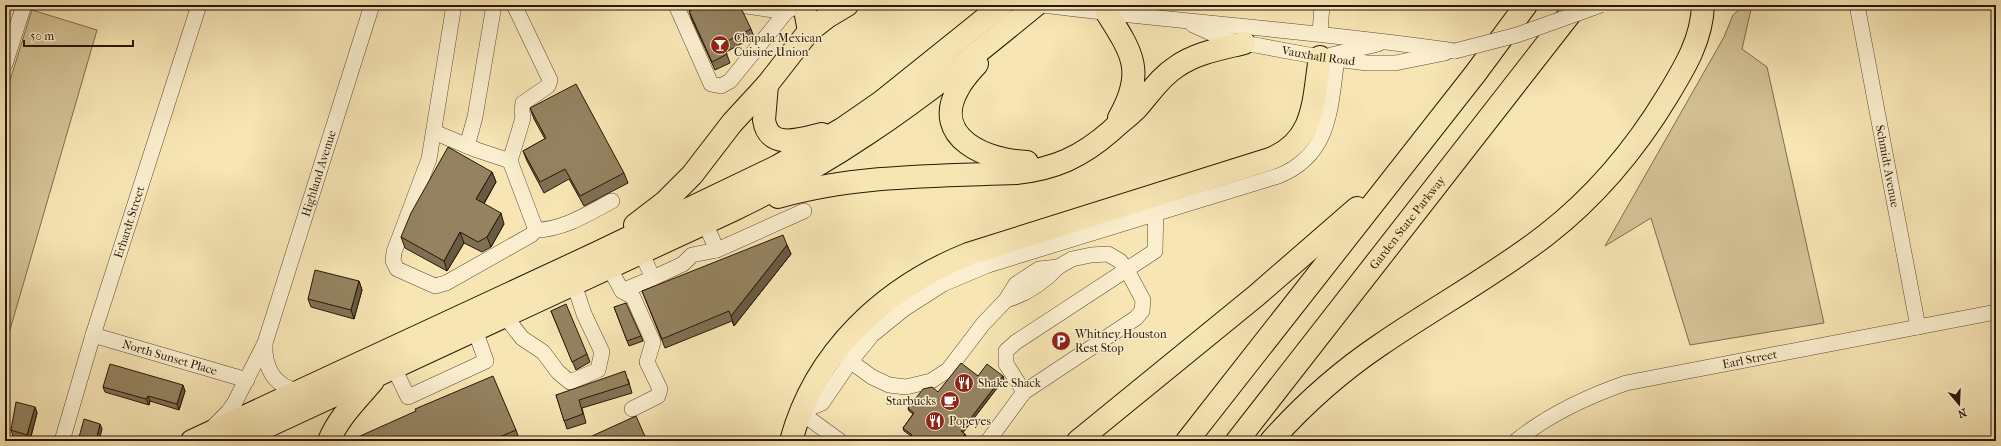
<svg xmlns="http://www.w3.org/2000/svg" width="2001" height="446" font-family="'IM FELL French Canon',serif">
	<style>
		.green { fill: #d4c296; stroke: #7e6c4d }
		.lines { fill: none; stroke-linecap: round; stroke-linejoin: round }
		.minor-casing { stroke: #5c4a30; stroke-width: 16 }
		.highway-casing { stroke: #291704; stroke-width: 24 }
		.minor { stroke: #faeece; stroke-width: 15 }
		.highway { stroke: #f7e5b4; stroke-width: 22 }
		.minor-bridge-casing { stroke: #5c4a30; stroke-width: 16; stroke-linecap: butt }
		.minor-bridge { stroke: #faeece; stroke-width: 15 }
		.wall { fill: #7f7053; stroke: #291704 }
		.shaded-wall { fill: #685b43; stroke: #291704 }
		.building { fill: #948260; stroke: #291704 }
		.labels { text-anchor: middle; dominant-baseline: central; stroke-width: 3; stroke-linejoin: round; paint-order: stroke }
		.poi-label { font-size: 12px; fill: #291704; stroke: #faeece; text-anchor: start }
		.street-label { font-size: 12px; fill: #291704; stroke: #faeece }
	</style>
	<rect width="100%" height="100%" fill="#f7e5b4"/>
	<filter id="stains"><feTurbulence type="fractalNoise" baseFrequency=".005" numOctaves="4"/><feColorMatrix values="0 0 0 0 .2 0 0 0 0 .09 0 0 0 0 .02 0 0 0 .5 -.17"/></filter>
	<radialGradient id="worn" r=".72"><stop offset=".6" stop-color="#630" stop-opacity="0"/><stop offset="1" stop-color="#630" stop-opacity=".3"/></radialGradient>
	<path class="green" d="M 1744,5 L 1752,5 L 1742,49 L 1767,67 L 1824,323 L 1690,345 L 1651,218 L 1605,246 L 1724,37 L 1733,15 Z
		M 32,10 L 97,30 L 5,347 L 5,96 Z"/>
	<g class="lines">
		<g class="minor-casing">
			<g id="minor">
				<path d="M 454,5 L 429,159 L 394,252 L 393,261 L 397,269 L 435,286 L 446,283 L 531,235 L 536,230 L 510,161 L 523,118 L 522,111 L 523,103 L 548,86 L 550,80 L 514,5"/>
				<path d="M 676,5 L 711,84 L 721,86 L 730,81 L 786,12 L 797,5"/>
				<path d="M 740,5 L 786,12"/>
				<path d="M 1042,5 C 1179,22 1318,31 1455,51"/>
				<path id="s1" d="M 1857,5 L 1918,327"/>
				<path id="s2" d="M 1193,25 L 1222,38 L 1244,43 L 1320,57 L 1367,63 L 1395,63 L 1445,53"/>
				<path d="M 1320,33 L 1322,5"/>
				<path d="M 1331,55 L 1378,44"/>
				<path d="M 5,64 L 24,5"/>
				<path d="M 434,132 L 477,150 L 510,161"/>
				<path d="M 467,146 L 475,117 L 494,5"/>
				<path d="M 705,223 L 717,250 L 804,211"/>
				<path d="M 536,230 C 563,230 589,213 612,201"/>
				<path d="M 609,267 L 622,291 L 633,297 L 653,342 L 647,362 L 660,389 L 658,396 L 632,409"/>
				<path d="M 653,278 L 683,264 L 692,255 L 717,250"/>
				<path d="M 622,291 L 653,278 L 641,252"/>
				<path d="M 1006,300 C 1027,294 1043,283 1058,267"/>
				<path d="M 505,316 L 522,338 L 543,352 L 558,372 L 570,382 L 598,370 L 602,352 L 584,314 L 574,284"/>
				<path id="s3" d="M 93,335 L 247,380"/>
				<path d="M 265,344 C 264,367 274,387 299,391"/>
				<path d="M 843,356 L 872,377 L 889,385 L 906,387 L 931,381 L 948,370 L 983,324 L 1006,300 L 1016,284 L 1039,269 L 1058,267 L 1072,259 L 1091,255 L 1108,254 L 1120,261 L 1127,270 L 1143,300 L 1142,311 L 1136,318 L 1024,392 L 988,441"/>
				<path d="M 394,368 L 408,397 L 486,361 L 475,330"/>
				<path d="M 1024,392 L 1006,364 L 1006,351 L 1016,342 L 1155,251 L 1156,204"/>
				<path d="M 800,412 L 822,403 L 850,362 L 872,335 L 904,309 L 943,284 L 988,265 L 1278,176 C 1331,155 1330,108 1337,59"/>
				<path d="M 800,412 L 840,441"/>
				<path id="s4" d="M 214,426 L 229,411 L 235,402 L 265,343 L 372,5"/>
				<path id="s5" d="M 62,441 L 93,335 L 199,5"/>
				<path id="s6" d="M 1516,441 C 1549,414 1586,397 1626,383 L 1996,312"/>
			</g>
		</g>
		<g class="highway-casing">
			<g id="highway">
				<path d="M 804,5 L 809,31"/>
				<path d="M 1107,13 C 1133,54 1145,72 1119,118"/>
				<path d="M 977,64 C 970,72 963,79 958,89 C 930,138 988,161 1027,162"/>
				<path d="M 767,85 L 764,120 C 769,151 801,139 822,134"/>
				<path d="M 778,197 C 855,175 936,176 1016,173 C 1055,169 1081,157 1111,131 C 1119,123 1128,117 1136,109 C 1149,95 1159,78 1176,67 C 1196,53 1220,49 1244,43"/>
				<path d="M 635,225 L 665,202 L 692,175 L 732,123 L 767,85 L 809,31 L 827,17 L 847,5"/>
				<path d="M 192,441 L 597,253 L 778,166 L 842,129 L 881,102 L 1002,5"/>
				<path d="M 236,441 L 733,210 C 779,188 824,163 867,134 C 926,95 981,50 1036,5"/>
				<path d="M 329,441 C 338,418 357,400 373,381"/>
				<path d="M 791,441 C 815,352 884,288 968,254 L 1270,159 C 1316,141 1313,100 1320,57"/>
				<path d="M 1078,441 L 1257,295 L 1357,208"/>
				<path d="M 1187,441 L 1475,74 L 1526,5"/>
				<path id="s7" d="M 1237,441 L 1577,5"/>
				<path d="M 1271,441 C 1303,405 1340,372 1380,345 C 1435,307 1493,276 1546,235 C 1595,197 1636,148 1668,95 C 1685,67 1702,39 1703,5"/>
			</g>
		</g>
		<use href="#minor" class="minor"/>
		<use href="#highway" class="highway"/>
		<g class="minor-bridge-casing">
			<path id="minor-bridge" d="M 1455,51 L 1517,35 L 1601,5"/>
		</g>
		<use href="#minor-bridge" class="minor-bridge"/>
	</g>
	<path class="wall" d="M 718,7 L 751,29 L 754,37 L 726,52 L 730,63 L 715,70 L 692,20 L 689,11 Z
		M 530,108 L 624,173 L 628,183 L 584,206 L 569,179 L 544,193 L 527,161 L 523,151 L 545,139 L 534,119 Z
		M 492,172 L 496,182 L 484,204 L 504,224 L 491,247 L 482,252 L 464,243 L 447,271 L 405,248 L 401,237 Z
		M 787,245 L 791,254 L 734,326 L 732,321 L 665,348 L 642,291 Z
		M 359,281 L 362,290 L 354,319 L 311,307 L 308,299 Z
		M 614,307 L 641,336 L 643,341 L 629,346 Z
		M 551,311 L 587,354 L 590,362 L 576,370 Z
		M 978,376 L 1004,379 L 963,432 L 966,436 L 962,441 L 907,441 L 911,436 L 904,431 L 903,428 L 913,414 L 909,411 L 908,408 L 938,392 Z
		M 628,379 L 632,393 L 582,408 L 586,423 L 567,429 L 556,395 Z
		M 103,387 L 185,391 L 179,410 L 150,401 L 149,405 L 105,392 Z
		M 35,407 L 37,413 L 30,440 L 13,436 L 11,430 Z
		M 516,430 L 520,441 L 349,441 Z"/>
	<path class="shaded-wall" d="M 492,172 L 496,182 L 480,210 L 476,199 Z
		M 501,213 L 504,224 L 491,247 L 487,237 Z
		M 460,232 L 464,243 L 447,271 L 444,261 Z
		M 787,245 L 791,254 L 734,326 L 731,316 Z
		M 359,281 L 362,290 L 354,319 L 351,310 Z
		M 1003,376 L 1004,379 L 962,434 L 961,431 Z
		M 183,385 L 185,391 L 179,410 L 177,404 Z
		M 148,396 L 150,401 L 149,405 L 146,399 Z
		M 35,407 L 37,413 L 30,440 L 27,435 Z
		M 100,424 L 102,429 L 99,441 L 96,441 Z
		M 965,434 L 966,436 L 962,441 L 959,441 Z"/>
	<path class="building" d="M 703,5 L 717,5 L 718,7 L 721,5 L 736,5 L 740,6 L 751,29 L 722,44 L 727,54 L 712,62 L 689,11 Z
		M 576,84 L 624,173 L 580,196 L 565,169 L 540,182 L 523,151 L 546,138 L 530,108 Z
		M 448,147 L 492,172 L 476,199 L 501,213 L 487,237 L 478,242 L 460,232 L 444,261 L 401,237 L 411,213 Z
		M 783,235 L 787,245 L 731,316 L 729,311 L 662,339 L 642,291 Z
		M 315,270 L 359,281 L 351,310 L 308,299 Z
		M 626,303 L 641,336 L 627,341 L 614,307 Z
		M 566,304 L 587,354 L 572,362 L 551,311 Z
		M 961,363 L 978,376 L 987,364 L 1003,376 L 961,431 L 965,434 L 959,441 L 955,441 L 954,440 L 953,441 L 907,441 L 912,435 L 903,428 L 914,413 L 908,408 L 923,389 L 932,387 L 938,392 Z
		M 110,364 L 183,385 L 177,404 L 148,396 L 146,399 L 103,387 Z
		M 625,371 L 629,384 L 579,400 L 583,414 L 564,421 L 556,395 Z
		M 493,376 L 516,430 L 490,441 L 349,441 L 416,411 L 415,409 Z
		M 16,402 L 35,407 L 27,435 L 11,430 Z
		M 636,416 L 647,441 L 581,441 Z
		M 84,419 L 100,424 L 96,441 L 78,441 Z"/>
	<defs>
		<g id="bar-disc" transform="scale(1)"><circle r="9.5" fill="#8f2418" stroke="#faeece"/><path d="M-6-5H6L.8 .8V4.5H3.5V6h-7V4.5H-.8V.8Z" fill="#fff"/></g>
		<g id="parking-disc" transform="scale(1)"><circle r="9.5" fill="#8f2418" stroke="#faeece"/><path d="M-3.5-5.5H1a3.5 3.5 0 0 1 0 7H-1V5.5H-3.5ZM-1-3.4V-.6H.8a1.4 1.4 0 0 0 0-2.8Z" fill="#fff"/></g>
		<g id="restaurant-disc" transform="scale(1)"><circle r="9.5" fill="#8f2418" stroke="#faeece"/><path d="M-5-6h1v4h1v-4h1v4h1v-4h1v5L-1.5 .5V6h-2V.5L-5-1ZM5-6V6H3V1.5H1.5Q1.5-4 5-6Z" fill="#fff"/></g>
		<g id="cafe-disc" transform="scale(1)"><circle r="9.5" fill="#8f2418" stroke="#faeece"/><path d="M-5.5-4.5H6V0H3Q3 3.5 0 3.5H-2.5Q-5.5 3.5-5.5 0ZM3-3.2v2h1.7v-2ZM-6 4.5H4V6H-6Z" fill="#fff"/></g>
	</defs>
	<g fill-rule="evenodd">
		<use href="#bar-disc" x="720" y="45"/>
		<use href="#parking-disc" x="1061" y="341"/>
		<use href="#restaurant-disc" x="964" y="383"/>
		<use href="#cafe-disc" x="950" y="401"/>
		<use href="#restaurant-disc" x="935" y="421"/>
	</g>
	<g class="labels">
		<g class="poi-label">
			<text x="734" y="38">Chapala Mexican<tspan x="734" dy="14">Cuisine Union</tspan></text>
			<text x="1075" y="334">Whitney Houston<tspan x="1075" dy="14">Rest Stop</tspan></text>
			<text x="978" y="383">Shake Shack</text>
			<text x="936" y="401" text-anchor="end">Starbucks</text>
			<text x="949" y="421">Popeyes</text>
		</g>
		<g class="street-label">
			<text stroke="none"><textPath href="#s2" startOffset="130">Vauxhall Road</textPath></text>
			<text stroke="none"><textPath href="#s1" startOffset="164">Schmidt Avenue</textPath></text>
			<text stroke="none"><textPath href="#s4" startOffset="276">Highland Avenue</textPath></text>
			<text stroke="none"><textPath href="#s5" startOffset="229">Erhardt Street</textPath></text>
			<text stroke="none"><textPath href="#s7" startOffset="277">Garden State Parkway</textPath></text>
			<text stroke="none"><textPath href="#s3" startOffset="80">North Sunset Place</textPath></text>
			<text stroke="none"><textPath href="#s6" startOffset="251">Earl Street</textPath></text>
		</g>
	</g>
	<rect width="2001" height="446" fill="none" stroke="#f7e5b4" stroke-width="20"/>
	<rect x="6" y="6" width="1989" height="434" fill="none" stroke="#291704" stroke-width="2"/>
	<rect x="10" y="10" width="1981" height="426" fill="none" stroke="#291704"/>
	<g transform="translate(1959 404) rotate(161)" stroke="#faeece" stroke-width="3" paint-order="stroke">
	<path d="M0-3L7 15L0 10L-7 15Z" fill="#291704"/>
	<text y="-6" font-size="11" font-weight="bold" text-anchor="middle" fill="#291704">N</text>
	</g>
	<path d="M24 40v6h109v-6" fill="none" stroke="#291704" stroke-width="2"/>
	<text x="30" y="40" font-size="12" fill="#291704" stroke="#faeece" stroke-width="3" paint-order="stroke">50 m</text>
	<rect width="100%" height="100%" filter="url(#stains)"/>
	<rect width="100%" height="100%" fill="url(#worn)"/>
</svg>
